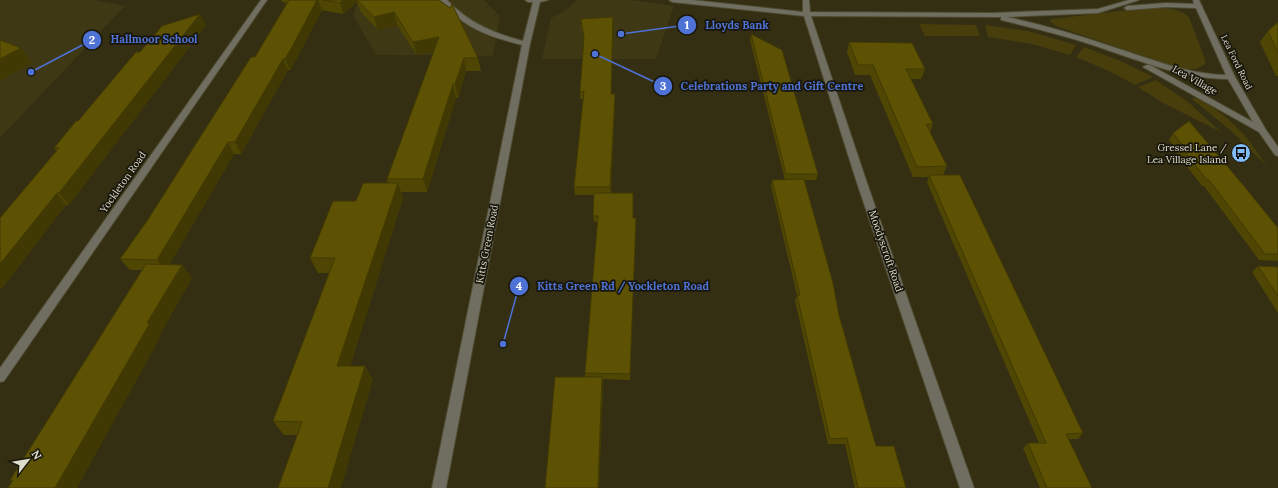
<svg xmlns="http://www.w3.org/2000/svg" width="1278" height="488" font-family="Lora,serif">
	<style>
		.built { fill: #3f3814 }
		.green { fill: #473e0c }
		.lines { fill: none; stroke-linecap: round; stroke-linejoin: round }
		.minor-casing { stroke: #4f4b31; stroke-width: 2 }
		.minor { fill: #706e61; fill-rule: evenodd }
		.wall { fill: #504603 }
		.shaded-wall { fill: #413903 }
		.building { fill: #5d5104; stroke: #413903 }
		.labels { text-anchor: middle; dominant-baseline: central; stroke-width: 3.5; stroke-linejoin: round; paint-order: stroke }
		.far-street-label { font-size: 9px; fill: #dfddcc; stroke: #19170b }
		.street-label { font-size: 10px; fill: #dfddcc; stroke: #19170b }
		.poi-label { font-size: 10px; fill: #dfddcc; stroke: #19170b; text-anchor: end }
		.leader { fill: none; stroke: #4e72d5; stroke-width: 1.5 }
		.callout-dot { fill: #4e72d5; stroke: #19170b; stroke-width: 1.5 }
		.mark-label { font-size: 12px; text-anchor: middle; font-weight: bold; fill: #fff }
		.callout-label { font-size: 11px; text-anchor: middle; font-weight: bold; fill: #4e72d5; stroke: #19170b; stroke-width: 3.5; stroke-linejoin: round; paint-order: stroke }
	</style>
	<rect width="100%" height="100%" fill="#342f13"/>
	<path class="built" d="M 0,0 L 93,0 L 125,6 L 0,138 Z
		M 359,0 L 484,0 L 500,16 L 493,56 L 376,55 L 353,15 Z
		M 577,0 L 631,0 L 674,6 L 656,59 L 542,59 L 551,18 L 566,10 Z"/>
	<path class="green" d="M 1146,8 C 1159,8 1179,7 1189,17 L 1206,62 C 1199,73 1182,69 1172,66 L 1056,26 L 1049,21 L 1052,19 Z
		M 919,24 L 976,25 L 980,36 L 925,36 Z
		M 985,25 L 1028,31 L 1076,45 L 1070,55 L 1032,44 L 988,37 Z
		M 1084,47 L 1123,62 L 1153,77 L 1135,85 L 1111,72 L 1076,57 Z
		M 1156,80 L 1188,102 L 1221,132 L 1163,103 L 1138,87 Z
		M 1196,97 C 1231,117 1245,133 1267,166 L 1230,130 L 1192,99 Z"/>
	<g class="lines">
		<g class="minor-casing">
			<path id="minor" d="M 261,0 L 267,0 L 4,381 L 0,382 L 0,368 Z
				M 440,0 L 447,0 C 469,23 493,33 523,41 L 533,2 L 528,2 L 525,0 L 548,0 L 540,2 L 530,44 L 446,488 L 432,488 L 522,45 C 490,37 461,27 440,0 Z
				M 669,0 L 692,0 L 803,12 L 803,0 L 809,0 L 810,12 L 993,13 L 1098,9 L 1129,0 L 1139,0 L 1098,13 L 1007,17 C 1043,25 1078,35 1113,47 C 1151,59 1186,74 1226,75 L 1196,8 L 1166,7 L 1127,10 L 1124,8 L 1127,6 L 1166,3 L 1194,4 L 1193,0 L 1199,0 L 1235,77 L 1266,130 L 1278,147 L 1278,156 L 1275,155 L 1259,132 L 1143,67 L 1147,65 L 1150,65 L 1253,122 L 1228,79 C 1186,79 1149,64 1110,51 C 1075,38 1038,29 1001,20 L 1001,17 L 811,16 L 867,183 L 974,488 L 960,488 L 857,183 L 804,16 L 672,2 Z"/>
		</g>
		<use href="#minor" class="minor"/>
	</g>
	<path class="wall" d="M 281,0 L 439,0 L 478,58 L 481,71 L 466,71 L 458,98 L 456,98 L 427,192 L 401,192 L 403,198 L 350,366 L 365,366 L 373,380 L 297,435 L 284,435 L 273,421 L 329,273 L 318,273 L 310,258 L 356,201 L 388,183 L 387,179 L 434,51 L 417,55 L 397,25 L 378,30 L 361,12 L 357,2 L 343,14 L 322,10 L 297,58 L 290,70 L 288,70 L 241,154 L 234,154 L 169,265 L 182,265 L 192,278 L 160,334 L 161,336 L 13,481 L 10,480 L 142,270 L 130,270 L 120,259 L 147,221 L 255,57 L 287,3 L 282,2 Z
		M 613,17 L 611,94 L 615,102 L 611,193 L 633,193 L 630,380 L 603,379 L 603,386 L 599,488 L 545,488 L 585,377 L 585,373 L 598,222 L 594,222 L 593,216 L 594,195 L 575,195 L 574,187 L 583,99 L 580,99 L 580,92 L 584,40 L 581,27 L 581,19 Z
		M 1278,22 L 1278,77 L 1278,76 L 1276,76 L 1260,42 L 1268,31 Z
		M 206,25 L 69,205 L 66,205 L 2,288 L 0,289 L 0,218 L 56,151 L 54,148 L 78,121 Z
		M 751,34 L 818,174 L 816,180 L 804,180 L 839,315 L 876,446 L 906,488 L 855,488 L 845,444 L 828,444 L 795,301 L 797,295 L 771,186 L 772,180 L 785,180 L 750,40 Z
		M 849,42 L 925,69 L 921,79 L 911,79 L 933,124 L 930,132 L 947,166 L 943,175 L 1083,433 L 1078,439 L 1069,439 L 1092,488 L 1040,488 L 1023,448 L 1028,443 L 1039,443 L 927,182 L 929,177 L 913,177 L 870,75 L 855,75 L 847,52 Z
		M 1173,133 L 1278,228 L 1278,261 L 1259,260 L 1204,186 L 1202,186 L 1176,152 L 1177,150 L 1169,140 Z
		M 1258,266 L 1278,267 L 1278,313 L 1252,272 Z"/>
	<path class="shaded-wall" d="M 317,0 L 318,0 L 322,10 L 297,58 L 290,70 L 285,59 Z
		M 343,0 L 357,0 L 357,2 L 343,14 L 340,3 Z
		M 394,12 L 397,25 L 378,30 L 374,17 Z
		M 200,14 L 206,25 L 69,205 L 59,193 Z
		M 613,17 L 614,24 L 611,102 L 611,94 Z
		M 439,37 L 443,50 L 417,55 L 413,42 Z
		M 21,48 L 32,63 L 0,81 L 0,59 Z
		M 464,58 L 466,71 L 458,98 L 455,84 Z
		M 283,59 L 288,70 L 241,154 L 235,142 Z
		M 453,84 L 456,98 L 427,192 L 423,179 Z
		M 615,94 L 615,102 L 611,195 L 610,187 Z
		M 228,142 L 234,154 L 166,271 L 157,260 Z
		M 398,183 L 403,198 L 346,380 L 337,366 Z
		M 57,193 L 66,205 L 2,288 L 0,289 L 0,264 Z
		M 182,265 L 192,278 L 160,334 L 161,336 L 77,488 L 55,488 L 147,323 Z
		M 365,366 L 373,380 L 341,488 L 328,488 Z
		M 602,377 L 603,386 L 599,488 L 598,488 Z"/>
	<path class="building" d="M 289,0 L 317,0 L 292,47 L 285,59 L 283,59 L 235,142 L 228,142 L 157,260 L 120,259 L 147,221 L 251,57 L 255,57 Z
		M 323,0 L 343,0 L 340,3 Z
		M 357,0 L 439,0 L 450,8 L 452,4 L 478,58 L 464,58 L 455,84 L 453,84 L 423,179 L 387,179 L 439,37 L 413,42 L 394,12 L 374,17 Z
		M 200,14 L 59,193 L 57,193 L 0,264 L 0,218 L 59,148 L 54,148 L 76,121 L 78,121 L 136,52 L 140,52 L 162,26 Z
		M 613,17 L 611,94 L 615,94 L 610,187 L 574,187 L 584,91 L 580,92 L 584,37 L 581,19 Z
		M 1278,22 L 1278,53 L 1268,31 Z
		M 751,34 L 782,50 L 818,174 L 786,174 Z
		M 0,40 L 21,48 L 0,59 Z
		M 849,42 L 912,43 L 925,69 L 906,69 L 933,124 L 926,124 L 947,166 L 917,167 L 873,65 L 858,65 Z
		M 1189,121 L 1244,186 L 1278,228 L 1278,254 L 1265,254 L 1209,180 L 1207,180 L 1180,146 L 1183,146 L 1173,133 Z
		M 929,175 L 960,175 L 1083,433 L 1066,434 L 1092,488 L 1047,488 L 1028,443 L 1046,443 Z
		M 804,179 L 833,283 L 839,315 L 876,446 L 894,446 L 906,488 L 858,488 L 847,438 L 830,439 L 797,295 L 800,295 L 772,180 Z
		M 363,183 L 398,183 L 337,366 L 365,366 L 328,488 L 278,488 L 302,422 L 273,421 L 335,258 L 310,258 L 333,201 L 356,201 Z
		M 594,193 L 633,193 L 633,218 L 636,218 L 630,374 L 585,373 L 598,216 L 593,216 Z
		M 146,264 L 182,265 L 147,323 L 150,323 L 55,488 L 8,488 L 13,480 L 10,480 Z
		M 1258,266 L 1278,267 L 1278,296 Z
		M 555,377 L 602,377 L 598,488 L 545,488 Z"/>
	<defs>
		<g id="bus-disc" transform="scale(1)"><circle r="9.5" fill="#80bdfa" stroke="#19170b"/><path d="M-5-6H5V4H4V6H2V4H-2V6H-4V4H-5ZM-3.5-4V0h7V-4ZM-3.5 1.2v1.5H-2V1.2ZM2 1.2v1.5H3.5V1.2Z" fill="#111"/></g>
	</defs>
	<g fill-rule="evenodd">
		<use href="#bus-disc" x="1241" y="153"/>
	</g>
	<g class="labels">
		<g class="far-street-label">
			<text transform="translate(1237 62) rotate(64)">Lea Ford Road</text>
		</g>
		<g class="street-label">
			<text transform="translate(1195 80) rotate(29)">Lea Village</text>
			<text transform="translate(123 182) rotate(-55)">Yockleton Road</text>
			<text transform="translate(487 244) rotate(-79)">Kitts Green Road</text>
			<text transform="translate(886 251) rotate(71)">Moodyscroft Road</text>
		</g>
		<g class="poi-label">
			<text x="1227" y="147">Gressel Lane /<tspan x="1227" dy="12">Lea Village Island</tspan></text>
		</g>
	</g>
	<path class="leader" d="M621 34L687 25M31 72L92 40M595 54L663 86M503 344L519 286"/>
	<g class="callout-dot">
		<circle cx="621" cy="34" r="4"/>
		<circle cx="31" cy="72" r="4"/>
		<circle cx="595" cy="54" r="4"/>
		<circle cx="503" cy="344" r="4"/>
		<circle cx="687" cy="25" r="10"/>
		<circle cx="92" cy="40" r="10"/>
		<circle cx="663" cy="86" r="10"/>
		<circle cx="519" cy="286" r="10"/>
	</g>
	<g class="mark-label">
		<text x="687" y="29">1</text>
		<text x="92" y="44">2</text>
		<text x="663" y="90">3</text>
		<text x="519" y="290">4</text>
	</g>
	<g class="callout-label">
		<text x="737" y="29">Lloyds Bank</text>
		<text x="154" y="43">Hallmoor School</text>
		<text x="772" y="90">Celebrations Party and Gift Centre</text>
		<text x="623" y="290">Kitts Green Rd / Yockleton Road</text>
	</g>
	<g transform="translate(28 460) rotate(59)" stroke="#19170b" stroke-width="3" paint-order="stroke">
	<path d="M0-3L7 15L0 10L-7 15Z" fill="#dfddcc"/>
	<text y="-6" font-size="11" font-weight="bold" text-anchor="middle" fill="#dfddcc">N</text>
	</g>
</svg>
